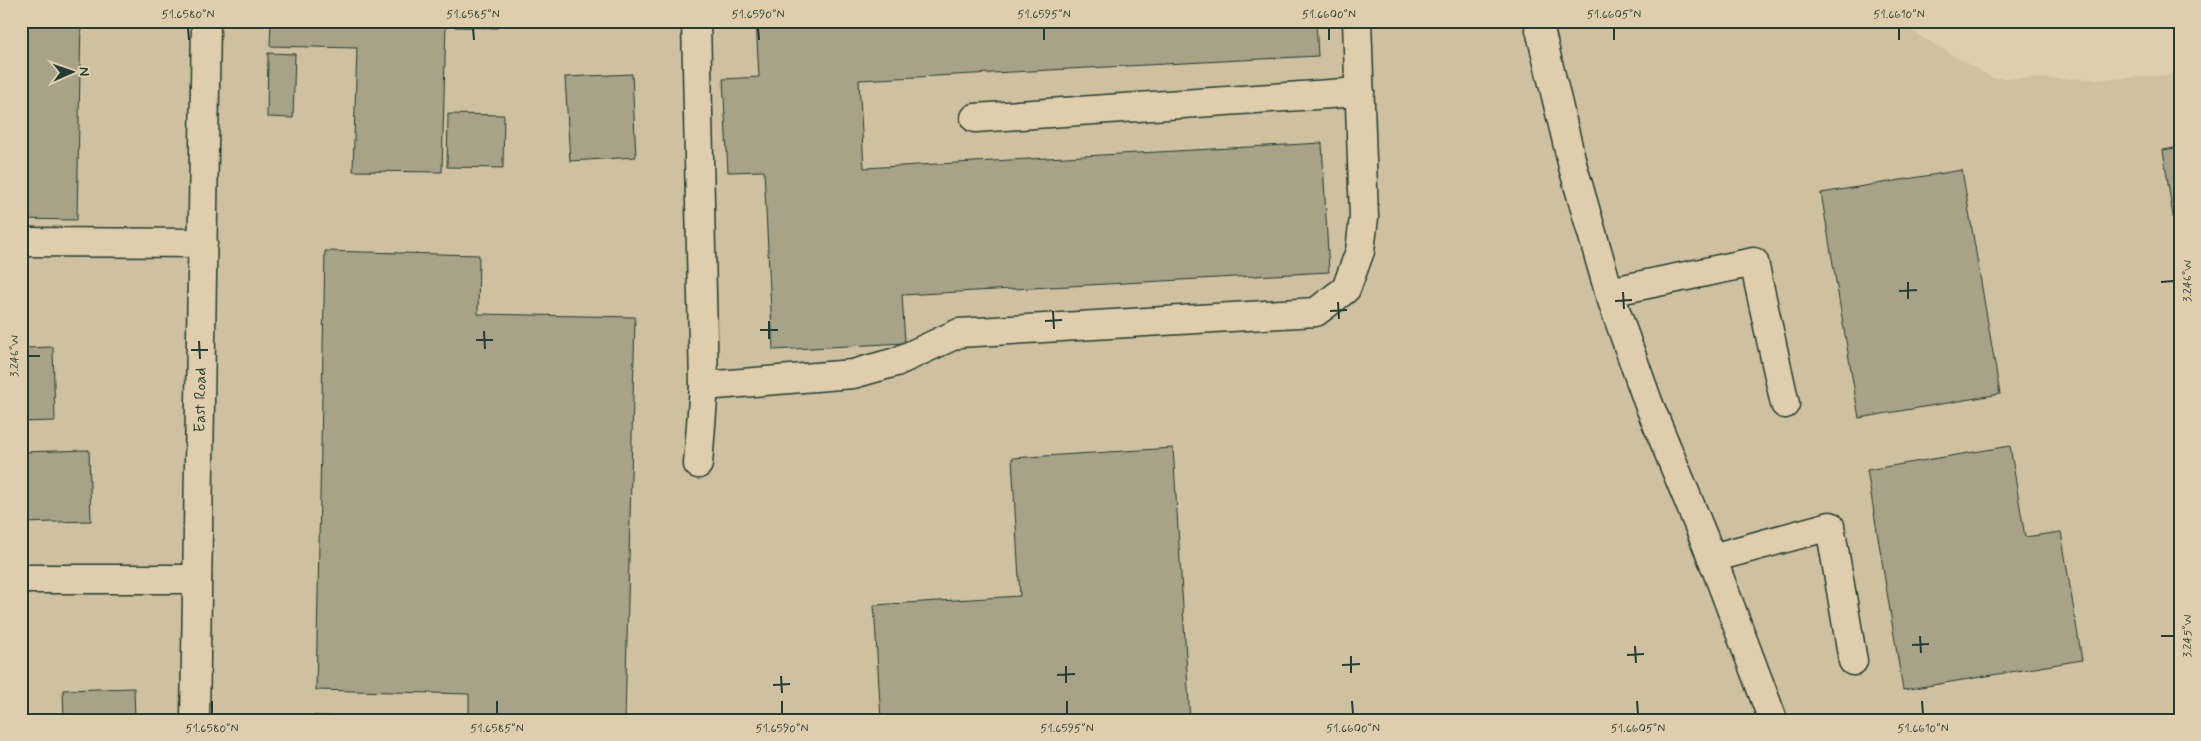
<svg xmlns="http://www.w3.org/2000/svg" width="2201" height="741" font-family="Mynerve,sans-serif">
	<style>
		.built { fill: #cfc0a0 }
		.building { fill: #a7a288; stroke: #1f3d34 }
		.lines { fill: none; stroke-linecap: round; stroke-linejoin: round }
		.minor-casing { stroke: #1f3d34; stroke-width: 31 }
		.minor { stroke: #e0cdab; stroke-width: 28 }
		.ticks { fill: none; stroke: #1f3d34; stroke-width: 2 }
		.labels { text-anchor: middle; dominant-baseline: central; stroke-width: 5; stroke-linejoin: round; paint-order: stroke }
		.street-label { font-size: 16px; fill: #1f3d34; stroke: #e0cdab }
		.neatline { fill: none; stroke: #1f3d34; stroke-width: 2 }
		.ticks-label { font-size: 12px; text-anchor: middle; fill: #1f3d34 }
	</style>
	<rect width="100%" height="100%" fill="#e0cdab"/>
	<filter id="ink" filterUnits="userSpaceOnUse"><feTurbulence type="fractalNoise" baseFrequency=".02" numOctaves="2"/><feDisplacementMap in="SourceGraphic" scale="10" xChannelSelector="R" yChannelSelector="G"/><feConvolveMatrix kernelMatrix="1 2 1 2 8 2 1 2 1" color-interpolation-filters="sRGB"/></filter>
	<g filter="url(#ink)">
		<path class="built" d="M 21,21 L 1894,21 L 1992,78 L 2112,79 L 2180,74 L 2180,720 L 21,720 Z"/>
		<path class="building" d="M 21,21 L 81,21 L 77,220 L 21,219 Z
			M 271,21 L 446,21 L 442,172 L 353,171 L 357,48 L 270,46 Z
			M 455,21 L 499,21 L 498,28 L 455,27 Z
			M 756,21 L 1316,21 L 1318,56 L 859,80 L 864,168 L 1322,143 L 1329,272 L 902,295 L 905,343 L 773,350 L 764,171 L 728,172 L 723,79 L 759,77 Z
			M 268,53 L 295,54 L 293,118 L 267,117 Z
			M 632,74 L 636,157 L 570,161 L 565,77 Z
			M 448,114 L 504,115 L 503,168 L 447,167 Z
			M 2180,147 L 2180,263 L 2163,150 Z
			M 1962,170 L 2000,394 L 1859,418 L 1821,193 Z
			M 325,251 L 479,255 L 478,314 L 635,317 L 625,720 L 469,720 L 469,694 L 316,690 Z
			M 53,347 L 55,421 L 21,422 L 21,348 Z
			M 2010,446 L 2025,537 L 2061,532 L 2082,660 L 1903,690 L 1867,470 Z
			M 1173,448 L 1190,720 L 881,720 L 874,605 L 1020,596 L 1012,458 Z
			M 89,450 L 91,521 L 21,523 L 21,452 Z
			M 134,688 L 135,720 L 64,720 L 63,690 Z
			M 291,715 L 448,719 L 448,720 L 291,720 Z"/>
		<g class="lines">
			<g class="minor-casing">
				<g id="minor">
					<path d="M 696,21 L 704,386 L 698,464"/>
					<path d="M 1538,21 L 1573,167 L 1609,292 L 1648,402 L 1712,558 L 1773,720"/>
					<path d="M 975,118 L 1360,92"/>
					<path d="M 21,242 L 203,243"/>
					<path d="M 1609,292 L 1754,262 L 1785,404"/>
					<path d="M 704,386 L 853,374 L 896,362 L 959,333 L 1316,312 L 1346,289 L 1360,251 L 1364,217 L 1357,21"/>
					<path d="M 1712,558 L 1830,526 L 1853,661"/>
					<path d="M 21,579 L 197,579"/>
					<path id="s1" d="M 195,720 L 206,21"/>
				</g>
			</g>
			<use href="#minor" class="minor"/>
		</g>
	</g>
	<path class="ticks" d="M 188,28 L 189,40M 473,28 L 474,40M 758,28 L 759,40M 1044,28 L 1044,40M 1329,28 L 1329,40M 1614,28 L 1614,40M 1899,28 L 1899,40M 1908,282 L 1908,299M 2161,282 L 2174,281M 1899,291 L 1917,290M 1623,292 L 1624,309M 1615,301 L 1632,300M 1338,302 L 1339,319M 1053,311 L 1054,329M 1330,311 L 1347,310M 769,321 L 769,339M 1045,321 L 1062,320M 760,330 L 778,330M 484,331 L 485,349M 476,340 L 493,340M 199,341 L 200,359M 191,350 L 208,350M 28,356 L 40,356M 1920,636 L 1921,653M 2161,636 L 2174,636M 1912,645 L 1929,644M 1635,646 L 1636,663M 1627,655 L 1644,654M 1351,656 L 1351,673M 1342,665 L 1360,664M 1066,666 L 1066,683M 1057,675 L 1075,674M 781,676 L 782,693M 773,685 L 790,684M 212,701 L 212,714M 497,701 L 497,714M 782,701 L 782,714M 1067,701 L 1067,714M 1352,701 L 1353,714M 1637,701 L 1638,714M 1922,701 L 1923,714"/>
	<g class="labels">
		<g class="street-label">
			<text stroke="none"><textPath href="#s1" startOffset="320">East Road</textPath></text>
		</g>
	</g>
	<rect width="2201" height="741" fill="none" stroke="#e0cdab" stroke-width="55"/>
	<g transform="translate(72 72) rotate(88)" stroke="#e0cdab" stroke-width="4" paint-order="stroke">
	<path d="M0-4L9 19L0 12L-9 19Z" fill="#1f3d34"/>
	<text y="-8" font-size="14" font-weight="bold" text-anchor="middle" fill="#1f3d34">N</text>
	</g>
	<rect x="28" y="28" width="2146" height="686" class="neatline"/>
	<g class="ticks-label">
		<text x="188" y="18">51.6580°N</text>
		<text x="473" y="18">51.6585°N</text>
		<text x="758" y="18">51.6590°N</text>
		<text x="1044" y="18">51.6595°N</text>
		<text x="1329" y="18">51.6600°N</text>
		<text x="1614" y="18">51.6605°N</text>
		<text x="1899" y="18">51.6610°N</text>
		<text transform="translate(2187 281) rotate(-90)" y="4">3.246°W</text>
		<text transform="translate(14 356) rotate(-90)" y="4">3.246°W</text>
		<text transform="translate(2187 636) rotate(-90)" y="4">3.245°W</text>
		<text x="212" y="732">51.6580°N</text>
		<text x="497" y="732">51.6585°N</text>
		<text x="782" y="732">51.6590°N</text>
		<text x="1067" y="732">51.6595°N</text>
		<text x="1353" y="732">51.6600°N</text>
		<text x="1638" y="732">51.6605°N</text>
		<text x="1923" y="732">51.6610°N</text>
	</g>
</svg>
